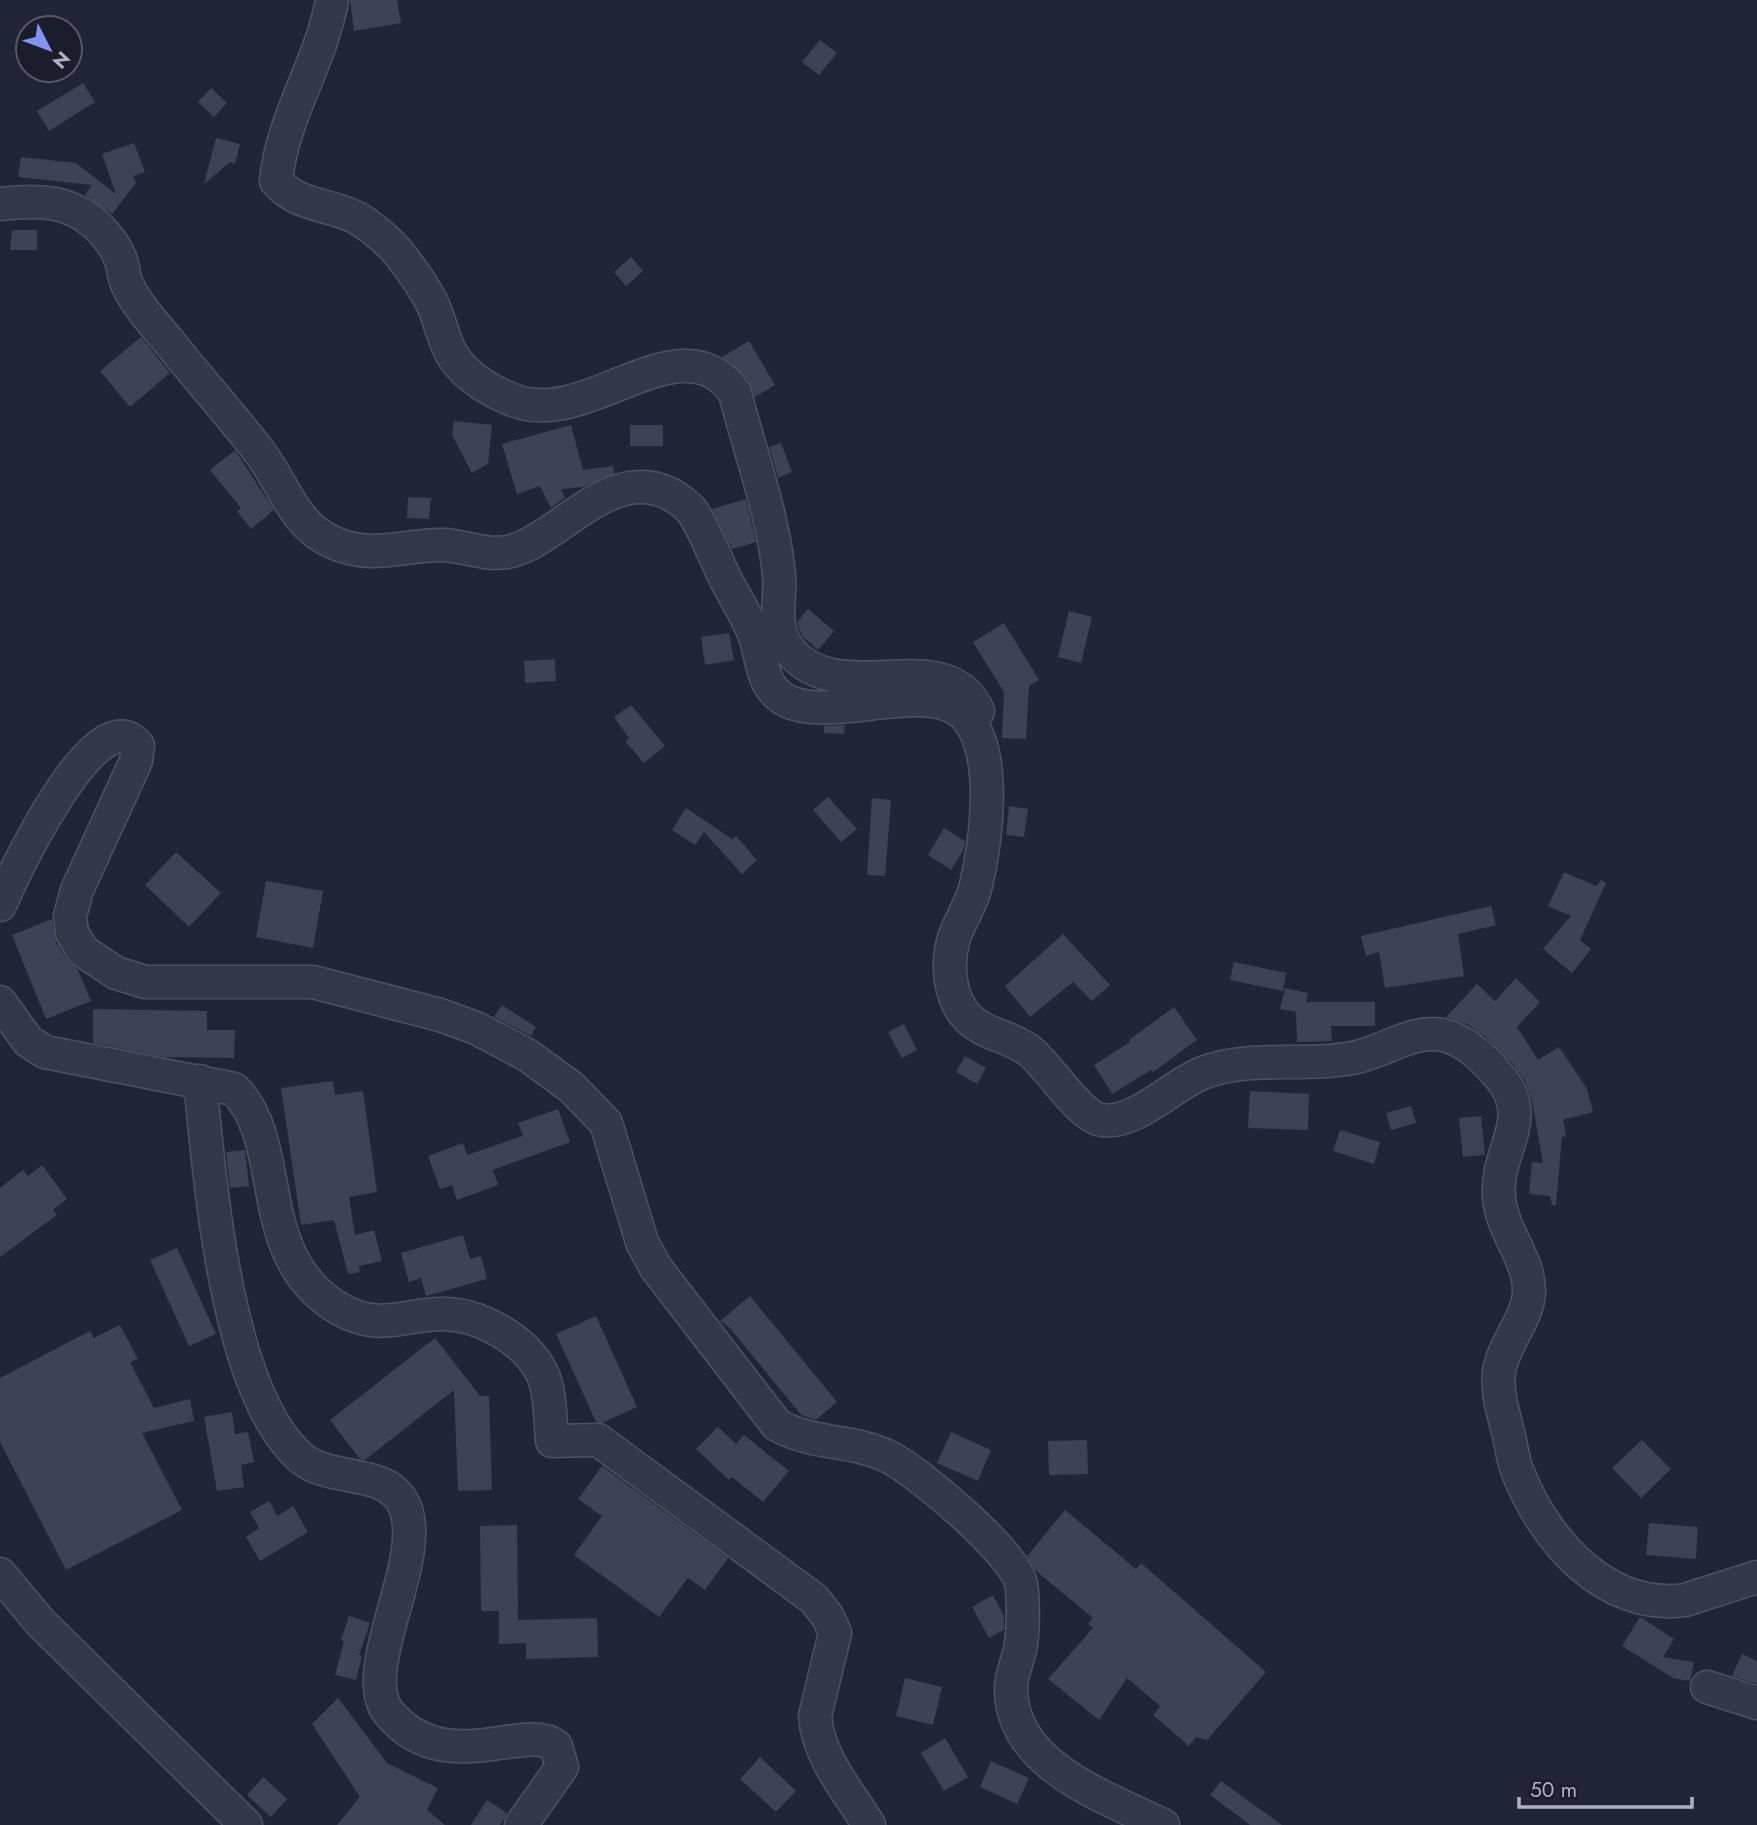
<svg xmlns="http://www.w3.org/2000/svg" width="1757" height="1825" font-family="Jost,sans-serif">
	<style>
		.building { fill: #3e4257 }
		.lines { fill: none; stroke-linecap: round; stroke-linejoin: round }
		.minor-casing { stroke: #505263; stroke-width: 35 }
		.minor { stroke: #353848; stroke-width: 32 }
	</style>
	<rect width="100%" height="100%" fill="#222537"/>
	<path class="building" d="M 350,0 L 397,0 L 401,23 L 354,31 Z
		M 820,40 L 837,53 L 819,75 L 802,62 Z
		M 83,83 L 95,102 L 49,131 L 37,111 Z
		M 211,88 L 227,103 L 214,117 L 198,102 Z
		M 216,138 L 240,144 L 235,164 L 230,162 L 204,184 Z
		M 134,143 L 145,172 L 133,176 L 136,183 L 112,214 L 85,195 L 92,185 L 18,177 L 21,157 L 76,163 L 116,194 L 102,154 Z
		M 12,230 L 37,230 L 37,250 L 10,250 Z
		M 631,257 L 643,271 L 626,286 L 614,272 Z
		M 141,337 L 170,373 L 130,407 L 100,371 Z
		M 749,341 L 775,385 L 755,397 L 748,380 L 722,357 Z
		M 454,421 L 492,425 L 488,464 L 472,473 L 452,435 Z
		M 571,425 L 583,470 L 613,466 L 614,474 L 583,487 L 561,489 L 565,498 L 551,508 L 540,486 L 517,494 L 502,444 Z
		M 630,425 L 663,425 L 663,446 L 630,446 Z
		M 781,443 L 792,472 L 778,478 L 769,447 Z
		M 235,450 L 274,510 L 251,529 L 237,511 L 241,508 L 210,470 Z
		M 408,497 L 431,498 L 429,519 L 407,518 Z
		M 746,499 L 756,542 L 732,549 L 712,509 Z
		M 808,609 L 834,631 L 818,650 L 802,636 L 798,627 L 797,622 Z
		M 1069,611 L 1092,617 L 1081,663 L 1058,657 Z
		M 1004,623 L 1039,680 L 1029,686 L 1026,739 L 1002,738 L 1004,692 L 973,642 Z
		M 729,633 L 734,660 L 705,665 L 701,637 Z
		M 555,659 L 556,681 L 525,683 L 524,661 Z
		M 631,705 L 665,746 L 644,763 L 625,741 L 629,738 L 614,717 Z
		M 845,725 L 844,734 L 824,733 L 824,726 Z
		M 828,797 L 857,829 L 841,842 L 813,810 Z
		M 872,798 L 891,800 L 885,876 L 867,875 Z
		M 1009,806 L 1028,809 L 1024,837 L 1006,835 Z
		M 686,808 L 732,839 L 736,836 L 757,860 L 742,874 L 704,832 L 695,845 L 672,830 Z
		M 944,828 L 965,841 L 964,849 L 951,870 L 928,855 Z
		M 176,852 L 221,893 L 189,927 L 145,885 Z
		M 1564,872 L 1596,886 L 1601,880 L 1606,883 L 1580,940 L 1591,949 L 1572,973 L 1543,949 L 1571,916 L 1548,906 Z
		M 266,881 L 323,891 L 313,948 L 256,937 Z
		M 1491,906 L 1496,925 L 1458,934 L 1464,976 L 1385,988 L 1379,952 L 1366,956 L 1361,936 Z
		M 52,919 L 56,943 L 68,961 L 78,970 L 91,1001 L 46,1019 L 12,935 Z
		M 1063,934 L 1110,985 L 1092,1001 L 1073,982 L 1030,1017 L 1005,986 Z
		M 1234,962 L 1286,973 L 1283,991 L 1230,980 Z
		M 1516,978 L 1540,1002 L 1517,1027 L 1538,1060 L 1559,1047 L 1587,1089 L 1593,1112 L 1563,1120 L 1566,1136 L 1562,1137 L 1556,1205 L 1552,1205 L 1550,1196 L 1529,1194 L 1532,1162 L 1543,1163 L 1532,1101 L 1525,1081 L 1513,1064 L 1486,1037 L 1467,1024 L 1446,1017 L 1477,984 L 1495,1001 Z
		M 1285,988 L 1308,993 L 1306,1002 L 1375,1002 L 1375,1026 L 1331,1026 L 1332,1041 L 1297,1042 L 1296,1012 L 1280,1009 Z
		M 502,1005 L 536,1027 L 531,1036 L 494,1017 Z
		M 1174,1007 L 1197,1040 L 1153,1072 L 1151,1070 L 1112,1094 L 1094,1065 L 1130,1042 L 1129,1040 Z
		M 93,1009 L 207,1011 L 207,1030 L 235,1030 L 234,1058 L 164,1057 L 93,1043 Z
		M 904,1024 L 917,1050 L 902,1058 L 888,1032 Z
		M 965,1056 L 986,1068 L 977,1084 L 956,1072 Z
		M 333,1081 L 335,1095 L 363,1091 L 377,1192 L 349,1197 L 355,1235 L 374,1230 L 382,1261 L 359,1266 L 360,1272 L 348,1274 L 334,1220 L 301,1225 L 281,1088 Z
		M 1250,1091 L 1309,1094 L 1308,1130 L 1248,1128 Z
		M 1411,1106 L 1416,1123 L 1391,1130 L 1386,1113 Z
		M 558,1109 L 570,1142 L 493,1170 L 498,1185 L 457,1200 L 452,1185 L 440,1189 L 428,1156 L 463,1143 L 467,1155 L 523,1136 L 518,1123 Z
		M 1481,1116 L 1485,1155 L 1463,1157 L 1459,1118 Z
		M 1340,1130 L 1380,1142 L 1374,1164 L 1333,1151 Z
		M 245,1150 L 249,1186 L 230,1188 L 226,1152 Z
		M 42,1165 L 67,1199 L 53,1210 L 57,1215 L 0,1257 L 0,1188 L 23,1170 L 28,1176 Z
		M 463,1235 L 470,1259 L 481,1256 L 487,1279 L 426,1296 L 421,1278 L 409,1282 L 401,1253 Z
		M 177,1248 L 216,1334 L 189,1346 L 150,1260 Z
		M 750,1296 L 837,1402 L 816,1420 L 801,1415 L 729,1327 L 720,1321 Z
		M 596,1316 L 637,1407 L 602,1423 L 596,1422 L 556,1334 Z
		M 120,1325 L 138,1359 L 130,1362 L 154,1408 L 190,1399 L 194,1421 L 142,1433 L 182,1510 L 66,1570 L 0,1442 L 0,1378 L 90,1331 L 94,1338 Z
		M 435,1338 L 480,1396 L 489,1396 L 492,1490 L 458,1491 L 454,1390 L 365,1460 L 360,1459 L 330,1420 Z
		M 232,1412 L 235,1434 L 248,1432 L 254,1462 L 241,1465 L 244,1487 L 217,1491 L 204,1417 Z
		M 718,1427 L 736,1444 L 744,1435 L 789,1471 L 763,1502 L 732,1477 L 729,1480 L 696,1449 Z
		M 951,1432 L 991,1450 L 978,1481 L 937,1463 Z
		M 1087,1440 L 1088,1474 L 1049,1475 L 1048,1441 Z
		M 1642,1440 L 1671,1469 L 1641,1498 L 1612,1468 Z
		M 602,1466 L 728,1558 L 705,1590 L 688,1578 L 659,1617 L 574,1555 L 602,1516 L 578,1499 Z
		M 269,1501 L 277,1516 L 293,1506 L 308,1532 L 260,1561 L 246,1537 L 259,1528 L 250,1512 Z
		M 1065,1510 L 1136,1569 L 1141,1563 L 1266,1672 L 1207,1740 L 1196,1737 L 1189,1746 L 1153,1715 L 1160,1706 L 1127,1678 L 1099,1720 L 1048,1679 L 1093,1628 L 1088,1624 L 1093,1618 L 1036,1571 L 1027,1556 Z
		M 1649,1523 L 1698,1527 L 1696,1559 L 1646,1555 Z
		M 517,1525 L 518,1620 L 597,1618 L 598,1657 L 526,1659 L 526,1643 L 499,1644 L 499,1611 L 481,1611 L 480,1526 Z
		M 993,1595 L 1004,1616 L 1004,1630 L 989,1638 L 972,1607 Z
		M 349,1616 L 370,1623 L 359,1655 L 362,1656 L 356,1680 L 335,1675 L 344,1641 L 341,1640 Z
		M 1640,1617 L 1674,1639 L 1663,1657 L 1694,1662 L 1690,1681 L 1673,1678 L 1622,1646 Z
		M 1742,1654 L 1757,1661 L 1757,1684 L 1732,1676 Z
		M 905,1678 L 942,1687 L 933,1725 L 896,1716 Z
		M 338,1698 L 387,1763 L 438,1788 L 427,1810 L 445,1825 L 337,1825 L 360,1797 L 312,1724 Z
		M 945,1738 L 968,1777 L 944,1791 L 921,1753 Z
		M 760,1757 L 796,1791 L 776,1812 L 740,1779 Z
		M 991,1761 L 1029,1778 L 1017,1804 L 980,1787 Z
		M 263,1777 L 287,1799 L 271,1817 L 247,1795 Z
		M 1221,1781 L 1282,1825 L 1250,1825 L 1210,1795 Z
		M 487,1800 L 507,1813 L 504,1819 L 500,1825 L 471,1825 Z"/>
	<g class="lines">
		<g class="minor-casing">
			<path id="minor" d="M 332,0 C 321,63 282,117 276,181 C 298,207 328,203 357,218 C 371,226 392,244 401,256 C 412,270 423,286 431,301 C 439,316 442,335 450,351 C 463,376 495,395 522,403 C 594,422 684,319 735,393 C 750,453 773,513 779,575 C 781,599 772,627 788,648 C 837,714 945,638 978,711
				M 0,204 C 29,201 58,199 83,215 C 98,224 114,242 120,258 C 124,267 123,277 128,286 C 138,307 155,325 170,343 C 200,381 232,416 261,454 C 284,485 294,525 332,542 C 374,561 403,544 445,545 C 469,547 492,558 515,550 C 563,534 612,465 670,494 C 676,497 687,505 692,511 C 705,530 714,555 724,576 C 734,597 749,617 756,640 C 763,663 762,688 787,701 C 834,724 932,676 967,718 C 998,754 986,842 976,885 C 972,904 960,920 954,938 C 945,969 950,1010 980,1027 C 997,1037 1015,1039 1031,1052 C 1050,1068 1080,1117 1102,1120 C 1136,1125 1174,1083 1205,1072 C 1256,1054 1309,1069 1361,1056 C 1387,1049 1416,1029 1443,1035 C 1466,1040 1484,1059 1499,1076 C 1536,1119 1495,1149 1499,1197 C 1501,1231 1530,1259 1529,1292 C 1528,1319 1503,1344 1499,1372 C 1497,1393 1502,1408 1507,1428 C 1511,1442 1512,1457 1517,1470 C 1543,1539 1605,1611 1685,1600 L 1757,1577
				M 0,905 C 12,878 97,693 138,746 L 136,761 L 77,890 L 70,916 L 72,933 L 83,951 L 116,973 L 145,982 L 313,982 L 440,1015 L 476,1028 L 527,1055 L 571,1087 L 606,1123 L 642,1242 L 656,1268 L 777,1425 C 815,1446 854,1439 889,1457 C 919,1472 1009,1549 1020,1580 C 1024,1592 1023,1631 1021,1644 C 1019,1658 1012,1672 1011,1686 C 1009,1765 1105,1797 1163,1825
				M 0,1002 L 28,1041 L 45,1052 L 234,1089 C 289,1143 250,1255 338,1308 C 378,1332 400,1315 441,1314 C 478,1313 525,1339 542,1373 C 551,1392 550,1420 552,1441 L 598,1440 L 814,1599 L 828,1617 L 835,1633 L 815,1716 C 818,1757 848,1791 869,1825
				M 200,1081 C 210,1178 225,1390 300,1457 C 330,1484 388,1466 405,1507 C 427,1561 355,1672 389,1713 C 445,1780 526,1721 556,1746 L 562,1767 L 521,1825
				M 0,1574 L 41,1623 L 246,1825
				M 1707,1687 L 1757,1703"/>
		</g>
		<use href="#minor" class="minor"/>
	</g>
	<g transform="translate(49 49) rotate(132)"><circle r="33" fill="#1b1d2c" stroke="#575969" stroke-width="2"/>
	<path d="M0-5L12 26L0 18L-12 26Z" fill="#8692f2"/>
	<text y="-10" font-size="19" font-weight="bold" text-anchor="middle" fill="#b0b2c4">N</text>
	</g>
	<path d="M1519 1797v10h173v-10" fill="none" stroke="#b0b2c4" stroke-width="3.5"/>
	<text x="1530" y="1797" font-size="21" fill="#b0b2c4" stroke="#1b1d2c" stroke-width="5" paint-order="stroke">50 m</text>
</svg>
